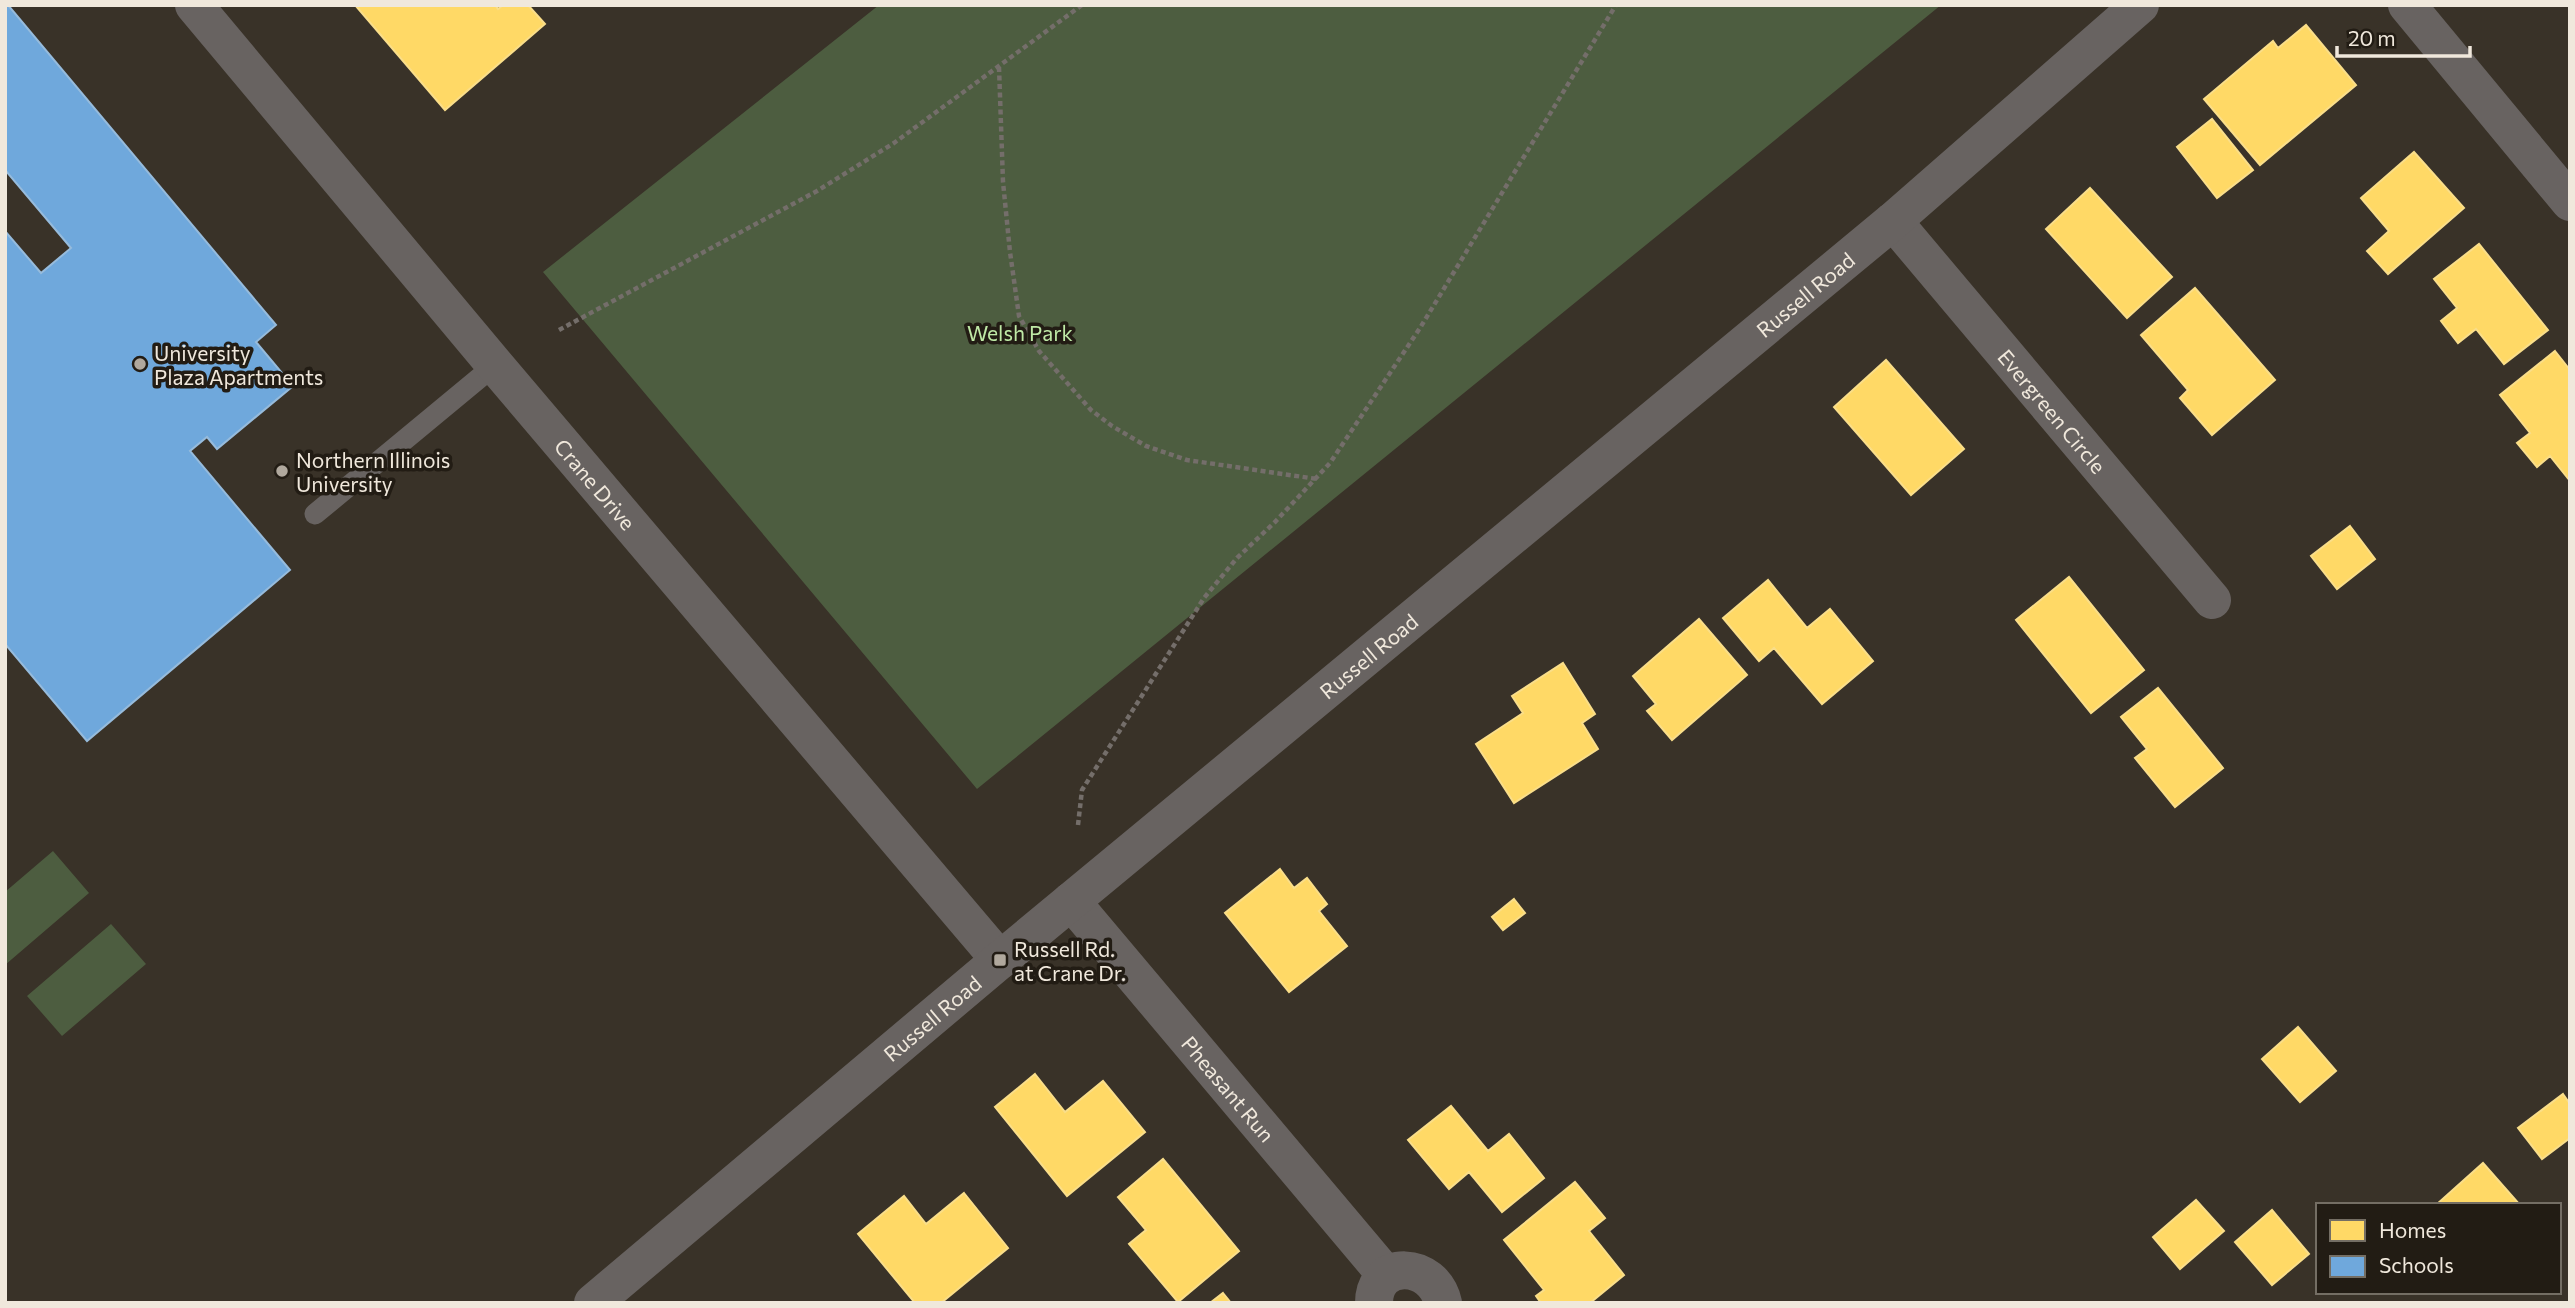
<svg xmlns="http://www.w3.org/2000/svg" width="2575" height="1308" font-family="Commissioner,sans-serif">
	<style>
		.green { fill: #4d5d40 }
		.homes { fill: #ffd966; stroke: #fade89; stroke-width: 2 }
		.schools { fill: #6fa8dc; stroke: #96bbdc; stroke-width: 2 }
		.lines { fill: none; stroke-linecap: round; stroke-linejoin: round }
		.path { stroke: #746e6a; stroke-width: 4.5; stroke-dasharray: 5 3.5; stroke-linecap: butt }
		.lane { stroke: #686361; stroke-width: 21 }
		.street { stroke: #686361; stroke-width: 38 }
		.poi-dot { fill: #b0a89d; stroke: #221c14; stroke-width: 2.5 }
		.labels { text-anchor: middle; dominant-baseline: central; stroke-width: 7; stroke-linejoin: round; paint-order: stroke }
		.street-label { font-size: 21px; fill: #f0e8dc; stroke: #221c14 }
		.park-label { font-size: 21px; fill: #bfe9a6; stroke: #221c14 }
		.poi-label { font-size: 21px; fill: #f0e8dc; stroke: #221c14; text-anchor: start }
	</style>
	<rect width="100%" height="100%" fill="#393228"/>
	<path class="green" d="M 879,5 L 1941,5 L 977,789 L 543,272 Z
		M 53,851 L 89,893 L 5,965 L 5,892 Z
		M 111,924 L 146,964 L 62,1036 L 27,996 Z"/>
	<path class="homes" d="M 355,5 L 495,5 L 498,9 L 503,5 L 528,5 L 545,24 L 445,110 Z
		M 2306,25 L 2356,85 L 2260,165 L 2204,99 L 2273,41 L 2278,48 Z
		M 2212,119 L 2253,170 L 2217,198 L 2177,147 Z
		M 2414,152 L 2464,208 L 2388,274 L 2367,251 L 2389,231 L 2361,198 Z
		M 2090,188 L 2172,277 L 2127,318 L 2046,229 Z
		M 2479,244 L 2548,330 L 2504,364 L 2476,329 L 2458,343 L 2441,321 L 2457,308 L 2434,279 Z
		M 2195,288 L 2275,380 L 2212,435 L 2180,398 L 2188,390 L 2141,335 Z
		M 2555,351 L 2570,370 L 2570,481 L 2550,456 L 2537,467 L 2517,443 L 2530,433 L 2500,395 Z
		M 1886,360 L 1964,449 L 1911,495 L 1834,407 Z
		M 2350,526 L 2375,559 L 2337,589 L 2311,556 Z
		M 2069,577 L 2144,670 L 2091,713 L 2016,620 Z
		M 1768,580 L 1807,628 L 1830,609 L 1873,661 L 1822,704 L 1774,648 L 1759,661 L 1723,618 Z
		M 1699,619 L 1747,675 L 1672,740 L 1647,711 L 1656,704 L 1633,676 Z
		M 1563,663 L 1595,714 L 1582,723 L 1598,749 L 1514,803 L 1476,744 L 1523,713 L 1512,696 Z
		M 2158,688 L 2223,768 L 2175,807 L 2135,758 L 2147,749 L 2121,717 Z
		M 1280,869 L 1294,888 L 1307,878 L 1327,904 L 1319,911 L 1347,946 L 1289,992 L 1225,913 Z
		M 1514,899 L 1525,913 L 1503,930 L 1492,917 Z
		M 2298,1027 L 2336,1071 L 2300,1102 L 2262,1059 Z
		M 1035,1074 L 1065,1112 L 1103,1081 L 1145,1132 L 1067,1196 L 995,1107 Z
		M 2563,1094 L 2570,1104 L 2570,1138 L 2542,1159 L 2518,1128 Z
		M 1451,1106 L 1488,1151 L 1509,1134 L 1544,1178 L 1502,1212 L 1469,1172 L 1449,1189 L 1408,1140 Z
		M 1163,1159 L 1239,1251 L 1178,1302 L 1129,1244 L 1146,1230 L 1118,1197 Z
		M 2483,1163 L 2520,1205 L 2436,1205 Z
		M 1575,1182 L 1605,1218 L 1589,1231 L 1624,1275 L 1590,1303 L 1541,1303 L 1536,1296 L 1544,1290 L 1504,1240 Z
		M 964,1193 L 1008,1248 L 941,1303 L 915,1303 L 858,1234 L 904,1196 L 926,1224 Z
		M 2196,1200 L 2224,1231 L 2180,1269 L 2153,1237 Z
		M 2272,1210 L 2309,1254 L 2272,1285 L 2235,1242 Z
		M 1223,1293 L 1231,1303 L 1210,1303 Z"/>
	<path class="schools" d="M 5,5 L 8,5 L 276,325 L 256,342 L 293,386 L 217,449 L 207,437 L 190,451 L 290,570 L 87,741 L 5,644 L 5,231 L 41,273 L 71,248 L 5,170 Z"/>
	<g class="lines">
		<path class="path" d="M 999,67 L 1003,182 L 1010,252 L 1019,316 L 1039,351 L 1091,410 L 1112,426 L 1146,446 L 1187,460 L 1317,479
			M 559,330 L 817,191 L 894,143 L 1082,5
			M 1078,825 L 1082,790 L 1204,598 L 1237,558 L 1275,522 L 1330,463 L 1420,328 L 1616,5"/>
		<path class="lane" d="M 315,514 L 495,365"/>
		<g class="street">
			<path id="s1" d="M 194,5 L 495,365 L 1000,960"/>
			<path d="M 2407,5 L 2570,202"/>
			<path id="s2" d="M 1893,221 L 2212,600"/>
			<path id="s3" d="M 1071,901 L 1386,1275"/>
			<path id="s4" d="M 593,1303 L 1000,960 L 1893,221 L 2140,5"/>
			<path d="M 1374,1303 C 1374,1258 1434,1261 1443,1303"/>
		</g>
	</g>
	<g class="poi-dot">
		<circle cx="140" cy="364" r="7"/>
		<circle cx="282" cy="471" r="7"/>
		<rect x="993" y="953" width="14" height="14" rx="3.5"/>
	</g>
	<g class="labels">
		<g class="street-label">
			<text stroke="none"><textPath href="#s4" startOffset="1577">Russell Road</textPath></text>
			<text stroke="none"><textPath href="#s2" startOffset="248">Evergreen Circle</textPath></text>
			<text stroke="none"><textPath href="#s1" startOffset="625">Crane Drive</textPath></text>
			<text stroke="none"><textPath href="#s4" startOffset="1010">Russell Road</textPath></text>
			<text stroke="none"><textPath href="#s4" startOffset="443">Russell Road</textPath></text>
			<text stroke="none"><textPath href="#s3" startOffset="245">Pheasant Run</textPath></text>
		</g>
		<g class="park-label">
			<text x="1020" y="332">Welsh Park</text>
		</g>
		<g class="poi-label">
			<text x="154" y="352">University<tspan x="154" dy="24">Plaza Apartments</tspan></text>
			<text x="296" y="459">Northern Illinois<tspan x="296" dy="24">University</tspan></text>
			<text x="1014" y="948">Russell Rd.<tspan x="1014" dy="24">at Crane Dr.</tspan></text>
		</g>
	</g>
	<rect width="2575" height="1308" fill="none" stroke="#f0e8dc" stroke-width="14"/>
	<rect x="2316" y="1203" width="245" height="91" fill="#221c14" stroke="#746e64" stroke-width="2"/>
	<rect x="2330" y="1220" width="35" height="21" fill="#ffd966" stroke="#746e64" stroke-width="2"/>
	<text x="2379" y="1238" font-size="21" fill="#f0e8dc">Homes</text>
	<rect x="2330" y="1256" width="35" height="21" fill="#6fa8dc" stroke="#746e64" stroke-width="2"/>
	<text x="2379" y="1273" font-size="21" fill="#f0e8dc">Schools</text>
	<path d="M2337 46v10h133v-10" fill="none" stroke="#f0e8dc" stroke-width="3.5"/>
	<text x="2348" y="46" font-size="21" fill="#f0e8dc" stroke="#221c14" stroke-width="5" paint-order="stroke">20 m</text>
</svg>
